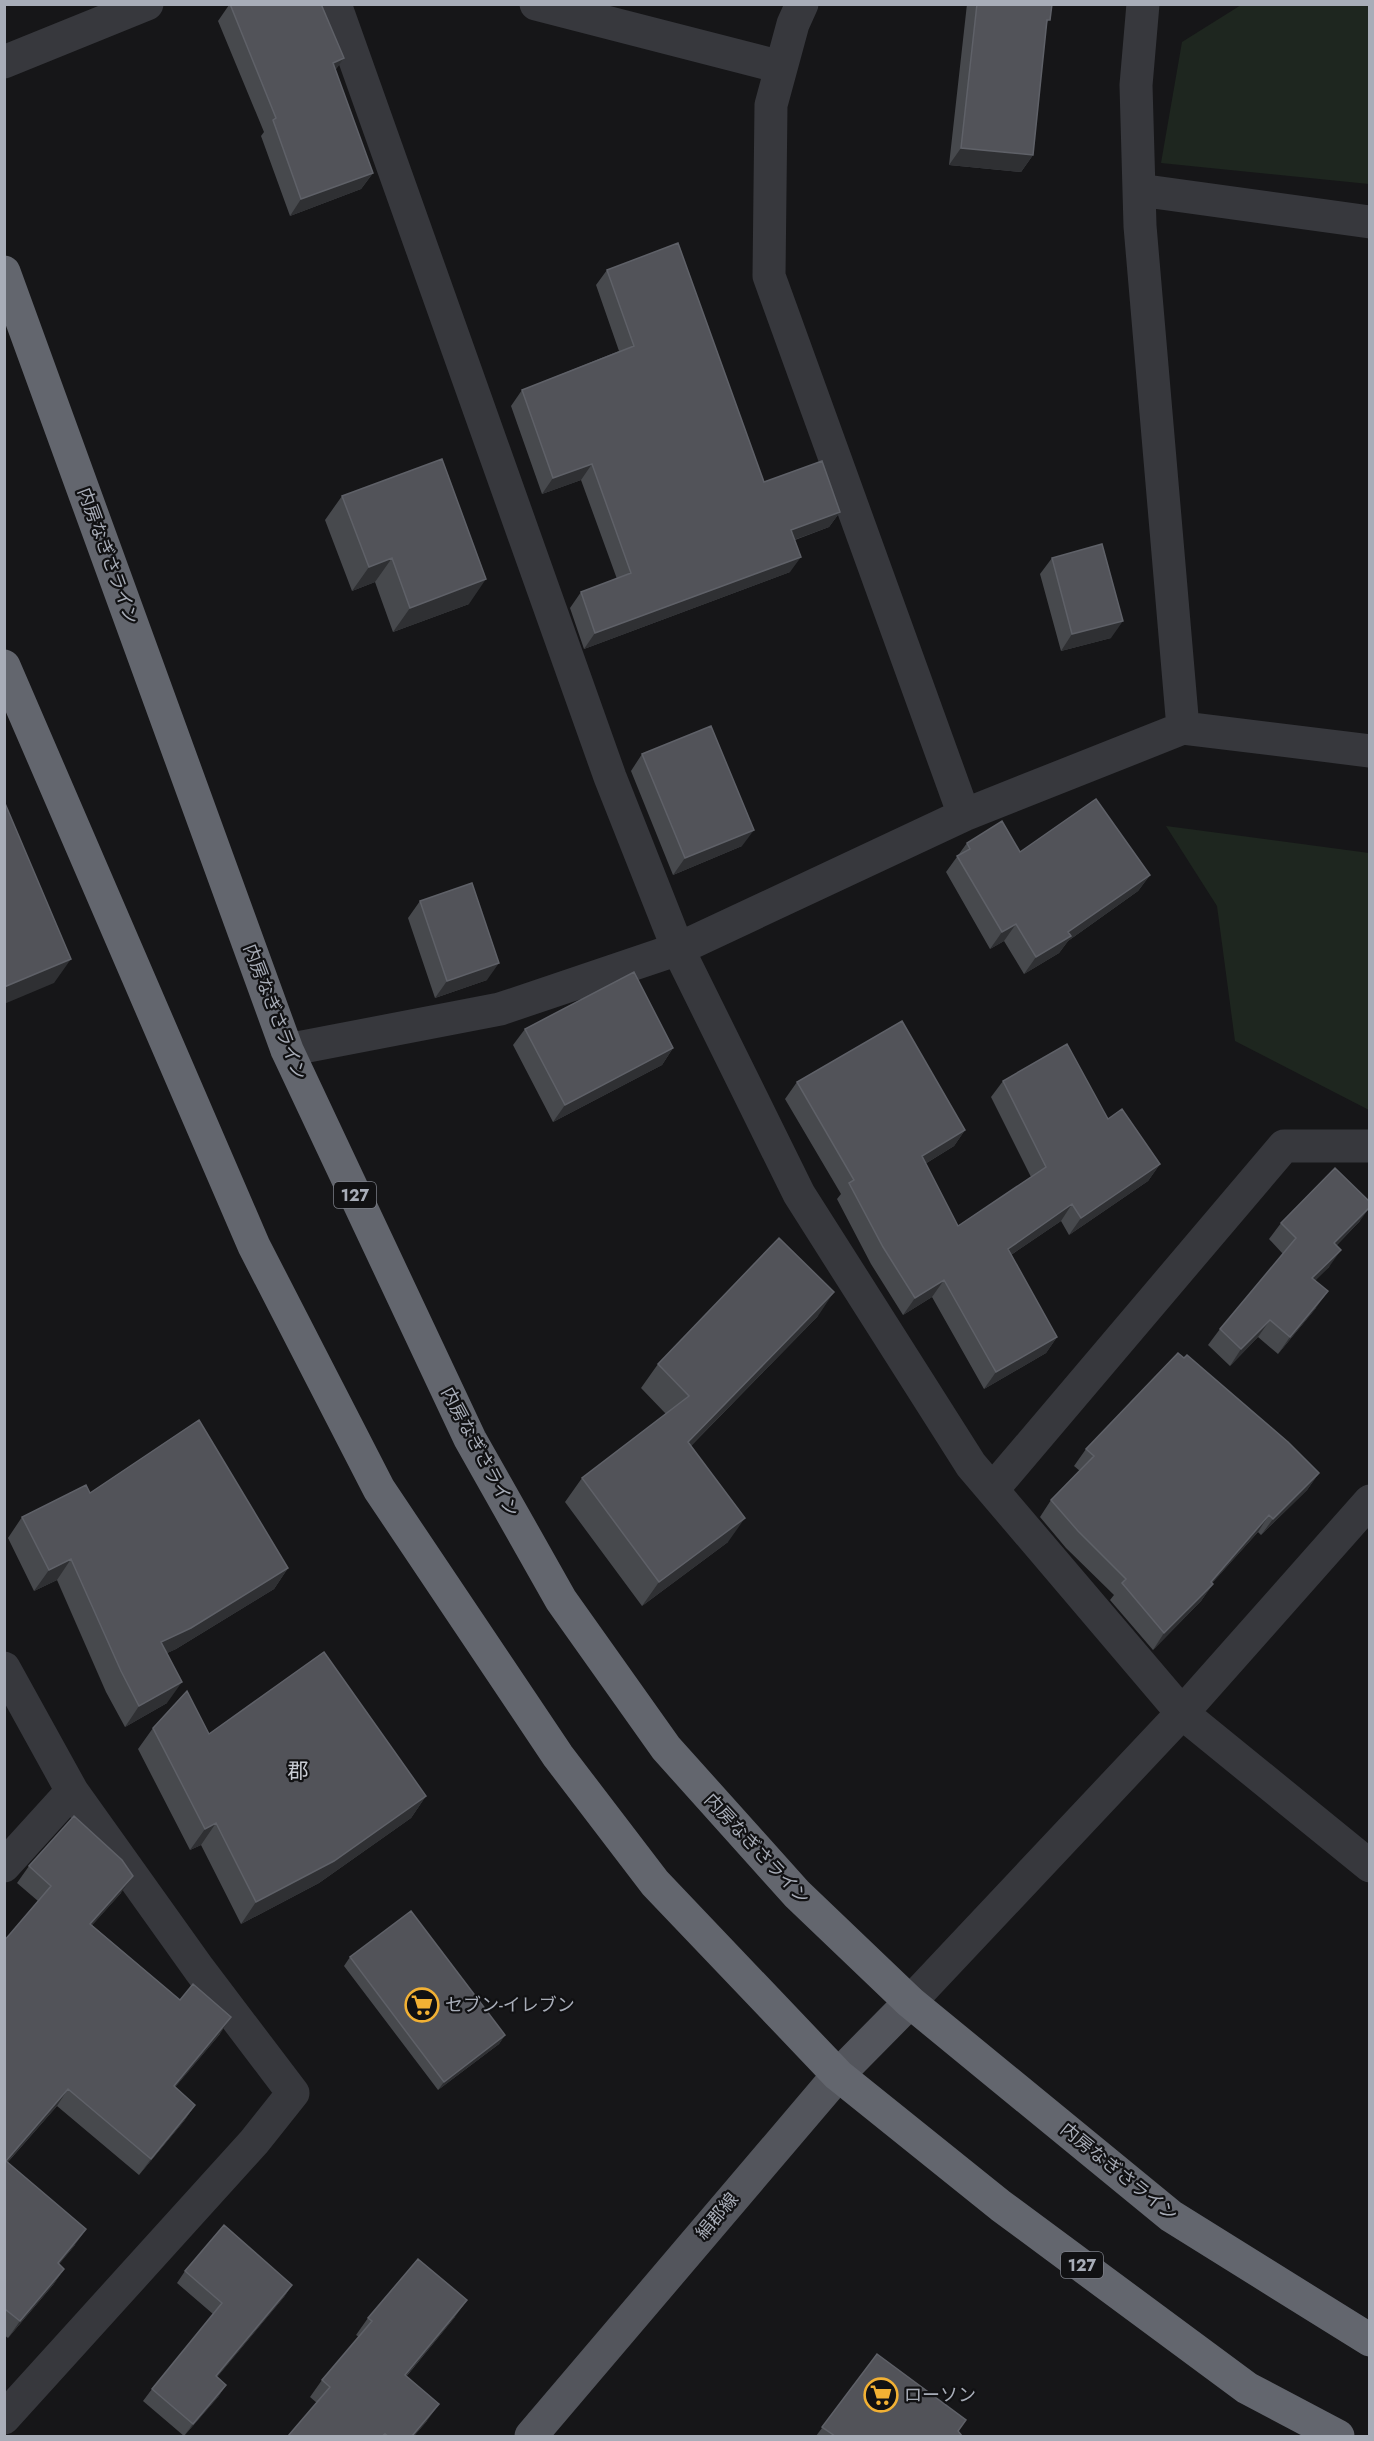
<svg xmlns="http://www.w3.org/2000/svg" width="1374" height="2441" font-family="Jost,'Noto Sans JP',sans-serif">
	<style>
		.green { fill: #1e261f }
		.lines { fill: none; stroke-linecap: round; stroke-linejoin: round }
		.minor { stroke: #37383d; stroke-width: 33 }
		.major { stroke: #53555c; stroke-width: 33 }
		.highway { stroke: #63666e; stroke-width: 33 }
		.wall { fill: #47494d }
		.shaded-wall { fill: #2f3033 }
		.building { fill: #525359; stroke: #5f6168; stroke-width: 1.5 }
		.labels { text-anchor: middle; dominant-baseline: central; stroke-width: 4.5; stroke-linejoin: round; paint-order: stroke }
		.shield { fill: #111113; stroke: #7b7e86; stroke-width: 1.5 }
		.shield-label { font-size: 16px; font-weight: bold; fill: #a8adb8 }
		.street-label { font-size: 18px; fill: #a8adb8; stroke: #111113 }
		.poi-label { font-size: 18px; fill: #a8adb8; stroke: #111113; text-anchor: start }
		.quarter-label { font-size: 21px; fill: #c9ccd4; stroke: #111113 }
	</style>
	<rect width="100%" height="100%" fill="#161618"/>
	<path class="green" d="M 1241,5 L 1369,5 L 1369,184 L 1161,163 L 1182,42 Z
		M 1166,826 L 1369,853 L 1369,1110 L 1235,1041 L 1217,906 Z"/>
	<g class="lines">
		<path class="minor" d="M 335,4 L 610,777 L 678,949 L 799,1194 L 971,1465 L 1182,1713 L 1370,1866
			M 536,4 L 781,67
			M 802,4 L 793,24 L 771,105 L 769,276 L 964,815
			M 1143,4 L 1136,85 L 1140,226 L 1183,728
			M 4,62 L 147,4
			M 1139,190 L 1370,222
			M 287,1050 L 500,1009 L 678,949 L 964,815 L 1183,728 L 1370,751
			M 993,1489 L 1284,1146 L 1370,1146
			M 4,1668 L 72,1791 L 199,1969 L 293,2093 L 254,2142 L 4,2418
			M 4,1866 L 72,1791
			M 910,2002 L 1182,1713 L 1370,1501"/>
		<path class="major" d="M 531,2436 L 838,2075 L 910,2002"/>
		<path class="highway" d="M 4,272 L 287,1050 L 470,1439 L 561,1600 L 666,1748 L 797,1894 L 910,2002 L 1171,2216 L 1370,2340
			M 4,666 L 254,1246 L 379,1489 L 558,1756 L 655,1883 L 838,2075 L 1001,2206 L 1247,2388 L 1338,2436"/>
	</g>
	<path class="wall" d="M 967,4 L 1052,4 L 1046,27 L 1033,155 L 1021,172 L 949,165 Z
		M 229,5 L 344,58 L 335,70 L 373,173 L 361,189 L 290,216 L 261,136 L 264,132 L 218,21 Z
		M 607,270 L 764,482 L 840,512 L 829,527 L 795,540 L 790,572 L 584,649 L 570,608 L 581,592 L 617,579 L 581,480 L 542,494 L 511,406 L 522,390 L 619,351 L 596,285 Z
		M 342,496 L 469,604 L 393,632 L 375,582 L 352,591 L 325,520 Z
		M 1052,558 L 1111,638 L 1061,651 L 1040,574 Z
		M 642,754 L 742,846 L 673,875 L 631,771 Z
		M 967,843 L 1020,852 L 1150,875 L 1138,891 L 1068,941 L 1059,953 L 1024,974 L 1004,941 L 990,949 L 946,872 Z
		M 420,901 L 487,980 L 435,998 L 408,918 Z
		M 525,1029 L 673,1048 L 662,1065 L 553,1122 L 513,1045 Z
		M 1003,1081 L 1108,1119 L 1160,1164 L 1148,1181 L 1069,1235 L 1061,1221 L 1011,1255 L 1057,1337 L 1046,1353 L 984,1389 L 932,1297 L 903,1315 L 871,1264 L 837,1199 L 841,1194 L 785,1099 L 797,1082 L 965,1130 L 954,1146 L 925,1164 L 958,1226 L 1031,1177 L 991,1097 Z
		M 1360,1221 L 1336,1246 L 1329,1267 L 1315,1280 L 1316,1308 L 1278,1354 L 1258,1337 L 1230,1366 L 1208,1345 L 1220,1329 L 1283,1254 L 1269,1239 L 1281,1223 Z
		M 818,1316 L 691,1446 L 728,1542 L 642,1606 L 565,1502 L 582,1478 L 666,1414 L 641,1388 L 658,1364 Z
		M 1086,1449 L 1319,1473 L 1307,1490 L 1261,1535 L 1258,1532 L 1212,1583 L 1213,1584 L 1201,1601 L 1153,1650 L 1110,1600 L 1114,1595 L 1066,1548 L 1040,1517 L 1051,1500 L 1080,1471 L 1074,1466 Z
		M 90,1493 L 288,1568 L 274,1589 L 176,1649 L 167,1653 L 167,1703 L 125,1727 L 106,1692 L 57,1580 L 34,1591 L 8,1538 L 22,1517 Z
		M 153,1728 L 209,1734 L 426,1796 L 411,1818 L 319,1883 L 241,1924 L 201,1845 L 190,1850 L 138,1749 Z
		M 29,1866 L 121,1893 L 92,1925 L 220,2034 L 175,2087 L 195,2105 L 184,2121 L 139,2175 L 57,2106 L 8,2162 L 75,2245 L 59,2264 L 64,2269 L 53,2285 L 8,2338 L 4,2335 L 4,1941 L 38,1901 L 17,1883 Z
		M 350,1957 L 505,2035 L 499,2044 L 438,2090 L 344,1966 Z
		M 185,2271 L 292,2285 L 284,2297 L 217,2377 L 226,2385 L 218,2397 L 184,2436 L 143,2401 L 152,2389 L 213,2314 L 177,2283 Z
		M 455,2317 L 406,2377 L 427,2421 L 414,2436 L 288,2436 L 317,2403 L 310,2397 L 322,2380 L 359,2337 L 356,2335 L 368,2318 Z
		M 877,2354 L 958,2431 L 962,2436 L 816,2436 Z"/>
	<path class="shaded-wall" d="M 344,58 L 332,75 L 333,63 Z
		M 961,148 L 1033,155 L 1021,172 L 949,165 Z
		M 373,173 L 361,189 L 290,216 L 301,199 Z
		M 592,464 L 581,480 L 542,494 L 553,478 Z
		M 840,512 L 829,527 L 780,545 L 791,530 Z
		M 801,557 L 790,572 L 584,649 L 595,633 Z
		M 392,558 L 375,582 L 352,591 L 369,567 Z
		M 486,579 L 469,604 L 393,632 L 410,608 Z
		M 1123,621 L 1111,638 L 1061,651 L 1072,634 Z
		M 754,830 L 742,846 L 673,875 L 685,858 Z
		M 1150,875 L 1138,891 L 1068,941 L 1059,953 L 1024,974 L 1036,957 L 1068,932 Z
		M 1016,924 L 1004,941 L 990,949 L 1002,932 Z
		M 71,959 L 54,983 L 4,1004 L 4,987 Z
		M 499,963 L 487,980 L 435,998 L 447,981 Z
		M 673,1048 L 662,1065 L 553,1122 L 565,1105 Z
		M 965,1130 L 954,1146 L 910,1173 L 922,1156 Z
		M 1160,1164 L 1148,1181 L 1069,1235 L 1081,1218 Z
		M 1072,1204 L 1061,1221 L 996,1265 L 1008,1249 Z
		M 1370,1207 L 1360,1221 L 1322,1260 L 1334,1243 Z
		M 1341,1250 L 1329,1267 L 1301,1295 L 1312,1278 Z
		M 944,1280 L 932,1297 L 903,1315 L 915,1298 Z
		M 1328,1291 L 1316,1308 L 1278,1354 L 1290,1337 Z
		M 834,1292 L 818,1316 L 671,1466 L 688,1442 Z
		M 1270,1320 L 1258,1337 L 1230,1366 L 1241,1349 Z
		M 1057,1337 L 1046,1353 L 984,1389 L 996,1372 Z
		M 1319,1473 L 1307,1490 L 1261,1535 L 1273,1519 Z
		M 1269,1515 L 1258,1532 L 1199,1598 L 1211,1582 Z
		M 745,1518 L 728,1542 L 642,1606 L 659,1582 Z
		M 71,1559 L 57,1580 L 34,1591 L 49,1570 Z
		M 288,1568 L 274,1589 L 176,1649 L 146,1663 L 161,1642 Z
		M 1213,1584 L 1201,1601 L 1153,1650 L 1164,1633 Z
		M 182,1682 L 167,1703 L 125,1727 L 139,1706 Z
		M 426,1796 L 411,1818 L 319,1883 L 241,1924 L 256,1902 Z
		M 216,1823 L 201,1845 L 190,1850 L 205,1829 Z
		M 133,1876 L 121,1893 L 79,1940 L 90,1924 Z
		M 231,2017 L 220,2034 L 162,2103 L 174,2086 Z
		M 505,2035 L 499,2044 L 438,2090 L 444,2082 Z
		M 68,2089 L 57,2106 L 4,2166 L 4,2164 Z
		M 195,2105 L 184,2121 L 139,2175 L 151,2159 Z
		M 86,2229 L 75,2245 L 47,2279 L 58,2263 Z
		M 64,2269 L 53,2285 L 8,2338 L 20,2321 Z
		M 292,2285 L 284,2297 L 208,2388 L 216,2376 Z
		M 467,2300 L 455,2317 L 393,2392 L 405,2375 Z
		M 226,2385 L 218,2397 L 184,2436 L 193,2424 Z
		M 439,2404 L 427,2421 L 414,2436 L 412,2436 Z"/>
	<path class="building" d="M 230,4 L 321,4 L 344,58 L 333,63 L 373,173 L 301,199 L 273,120 L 276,118 Z
		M 977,4 L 1052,4 L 1050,20 L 1047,20 L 1033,155 L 961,148 Z
		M 678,243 L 764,482 L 822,461 L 840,512 L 791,530 L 801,557 L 595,633 L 581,592 L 631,573 L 592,464 L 553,478 L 522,390 L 634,346 L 607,270 Z
		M 442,459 L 486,579 L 410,608 L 392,558 L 369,567 L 342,496 Z
		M 1102,544 L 1123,621 L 1072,634 L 1052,558 Z
		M 711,726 L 754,830 L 685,858 L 642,754 Z
		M 1096,799 L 1150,875 L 1068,932 L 1071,936 L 1036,957 L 1016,924 L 1002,932 L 957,856 L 970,849 L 967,843 L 1002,821 L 1020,852 Z
		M 4,801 L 71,959 L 4,987 Z
		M 472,883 L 499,963 L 447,981 L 420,901 Z
		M 634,972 L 673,1048 L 565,1105 L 525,1029 Z
		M 902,1021 L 965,1130 L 922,1156 L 958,1226 L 1046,1167 L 1003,1081 L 1067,1044 L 1108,1119 L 1122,1109 L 1160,1164 L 1081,1218 L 1072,1204 L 1008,1249 L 1057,1337 L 996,1372 L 944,1280 L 915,1298 L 883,1247 L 849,1183 L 854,1180 L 797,1082 Z
		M 1335,1168 L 1370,1202 L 1370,1207 L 1334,1243 L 1341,1250 L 1312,1278 L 1328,1291 L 1290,1337 L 1270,1320 L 1241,1349 L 1220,1329 L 1296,1238 L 1281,1223 Z
		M 779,1238 L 834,1292 L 688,1442 L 745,1518 L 659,1582 L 582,1478 L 689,1396 L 658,1364 Z
		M 1178,1353 L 1184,1358 L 1187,1355 L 1288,1442 L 1319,1473 L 1273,1519 L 1269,1515 L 1211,1582 L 1213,1584 L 1164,1633 L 1122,1583 L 1126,1579 L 1078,1531 L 1051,1500 L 1094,1456 L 1086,1449 Z
		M 199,1420 L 288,1568 L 191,1628 L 161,1642 L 182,1682 L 139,1706 L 121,1671 L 71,1559 L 49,1570 L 22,1517 L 86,1485 L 90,1493 Z
		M 324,1652 L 426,1796 L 334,1861 L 256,1902 L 216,1823 L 205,1829 L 153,1728 L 187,1691 L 209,1734 Z
		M 74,1816 L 122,1860 L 133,1876 L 90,1924 L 180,2000 L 193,1984 L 231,2017 L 174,2086 L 195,2105 L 151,2159 L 68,2089 L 6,2161 L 86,2229 L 58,2263 L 64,2269 L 20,2321 L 6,2310 L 4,2312 L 4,1941 L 51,1886 L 29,1866 Z
		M 411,1911 L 505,2035 L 444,2082 L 350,1957 Z
		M 224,2225 L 292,2285 L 216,2376 L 226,2385 L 193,2424 L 152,2389 L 222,2303 L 185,2271 Z
		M 418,2259 L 467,2300 L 405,2375 L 439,2404 L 412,2436 L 388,2436 L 385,2434 L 382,2436 L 288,2436 L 330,2387 L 322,2380 L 372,2321 L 368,2318 Z
		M 877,2354 L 966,2420 L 958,2431 L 962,2436 L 835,2436 L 822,2427 Z"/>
	<defs>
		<g id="supermarket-ring" transform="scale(1.725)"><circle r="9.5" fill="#111113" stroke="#f2b134" stroke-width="1.5"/><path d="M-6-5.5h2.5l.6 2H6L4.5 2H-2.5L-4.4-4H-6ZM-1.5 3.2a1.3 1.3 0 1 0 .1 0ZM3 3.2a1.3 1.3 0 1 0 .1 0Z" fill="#f2b134"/></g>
	</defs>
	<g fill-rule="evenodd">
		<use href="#supermarket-ring" x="422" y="2005"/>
		<use href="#supermarket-ring" x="881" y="2395"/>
	</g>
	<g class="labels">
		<g class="shield">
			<rect x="334" y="1182" width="42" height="26" rx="4.5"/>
			<rect x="1061" y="2252" width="42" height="26" rx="4.5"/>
		</g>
		<g class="shield-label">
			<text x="355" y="1195">127</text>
			<text x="1082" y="2265">127</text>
		</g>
		<g class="street-label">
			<text transform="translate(108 556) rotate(70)">内房なぎさライン</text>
			<text transform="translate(275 1012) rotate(69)">内房なぎさライン</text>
			<text transform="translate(480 1452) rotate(62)">内房なぎさライン</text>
			<text transform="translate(757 1849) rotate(47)">内房なぎさライン</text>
			<text transform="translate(1119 2172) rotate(39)">内房なぎさライン</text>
			<text transform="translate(717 2216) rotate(-50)">絹郡線</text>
		</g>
		<g class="poi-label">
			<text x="445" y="2005">セブン-イレブン</text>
			<text x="904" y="2395">ローソン</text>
		</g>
		<g class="quarter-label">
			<text x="298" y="1771">郡</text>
		</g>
	</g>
	<rect width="1374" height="2441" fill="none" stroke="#a8adb8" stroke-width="12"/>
</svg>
